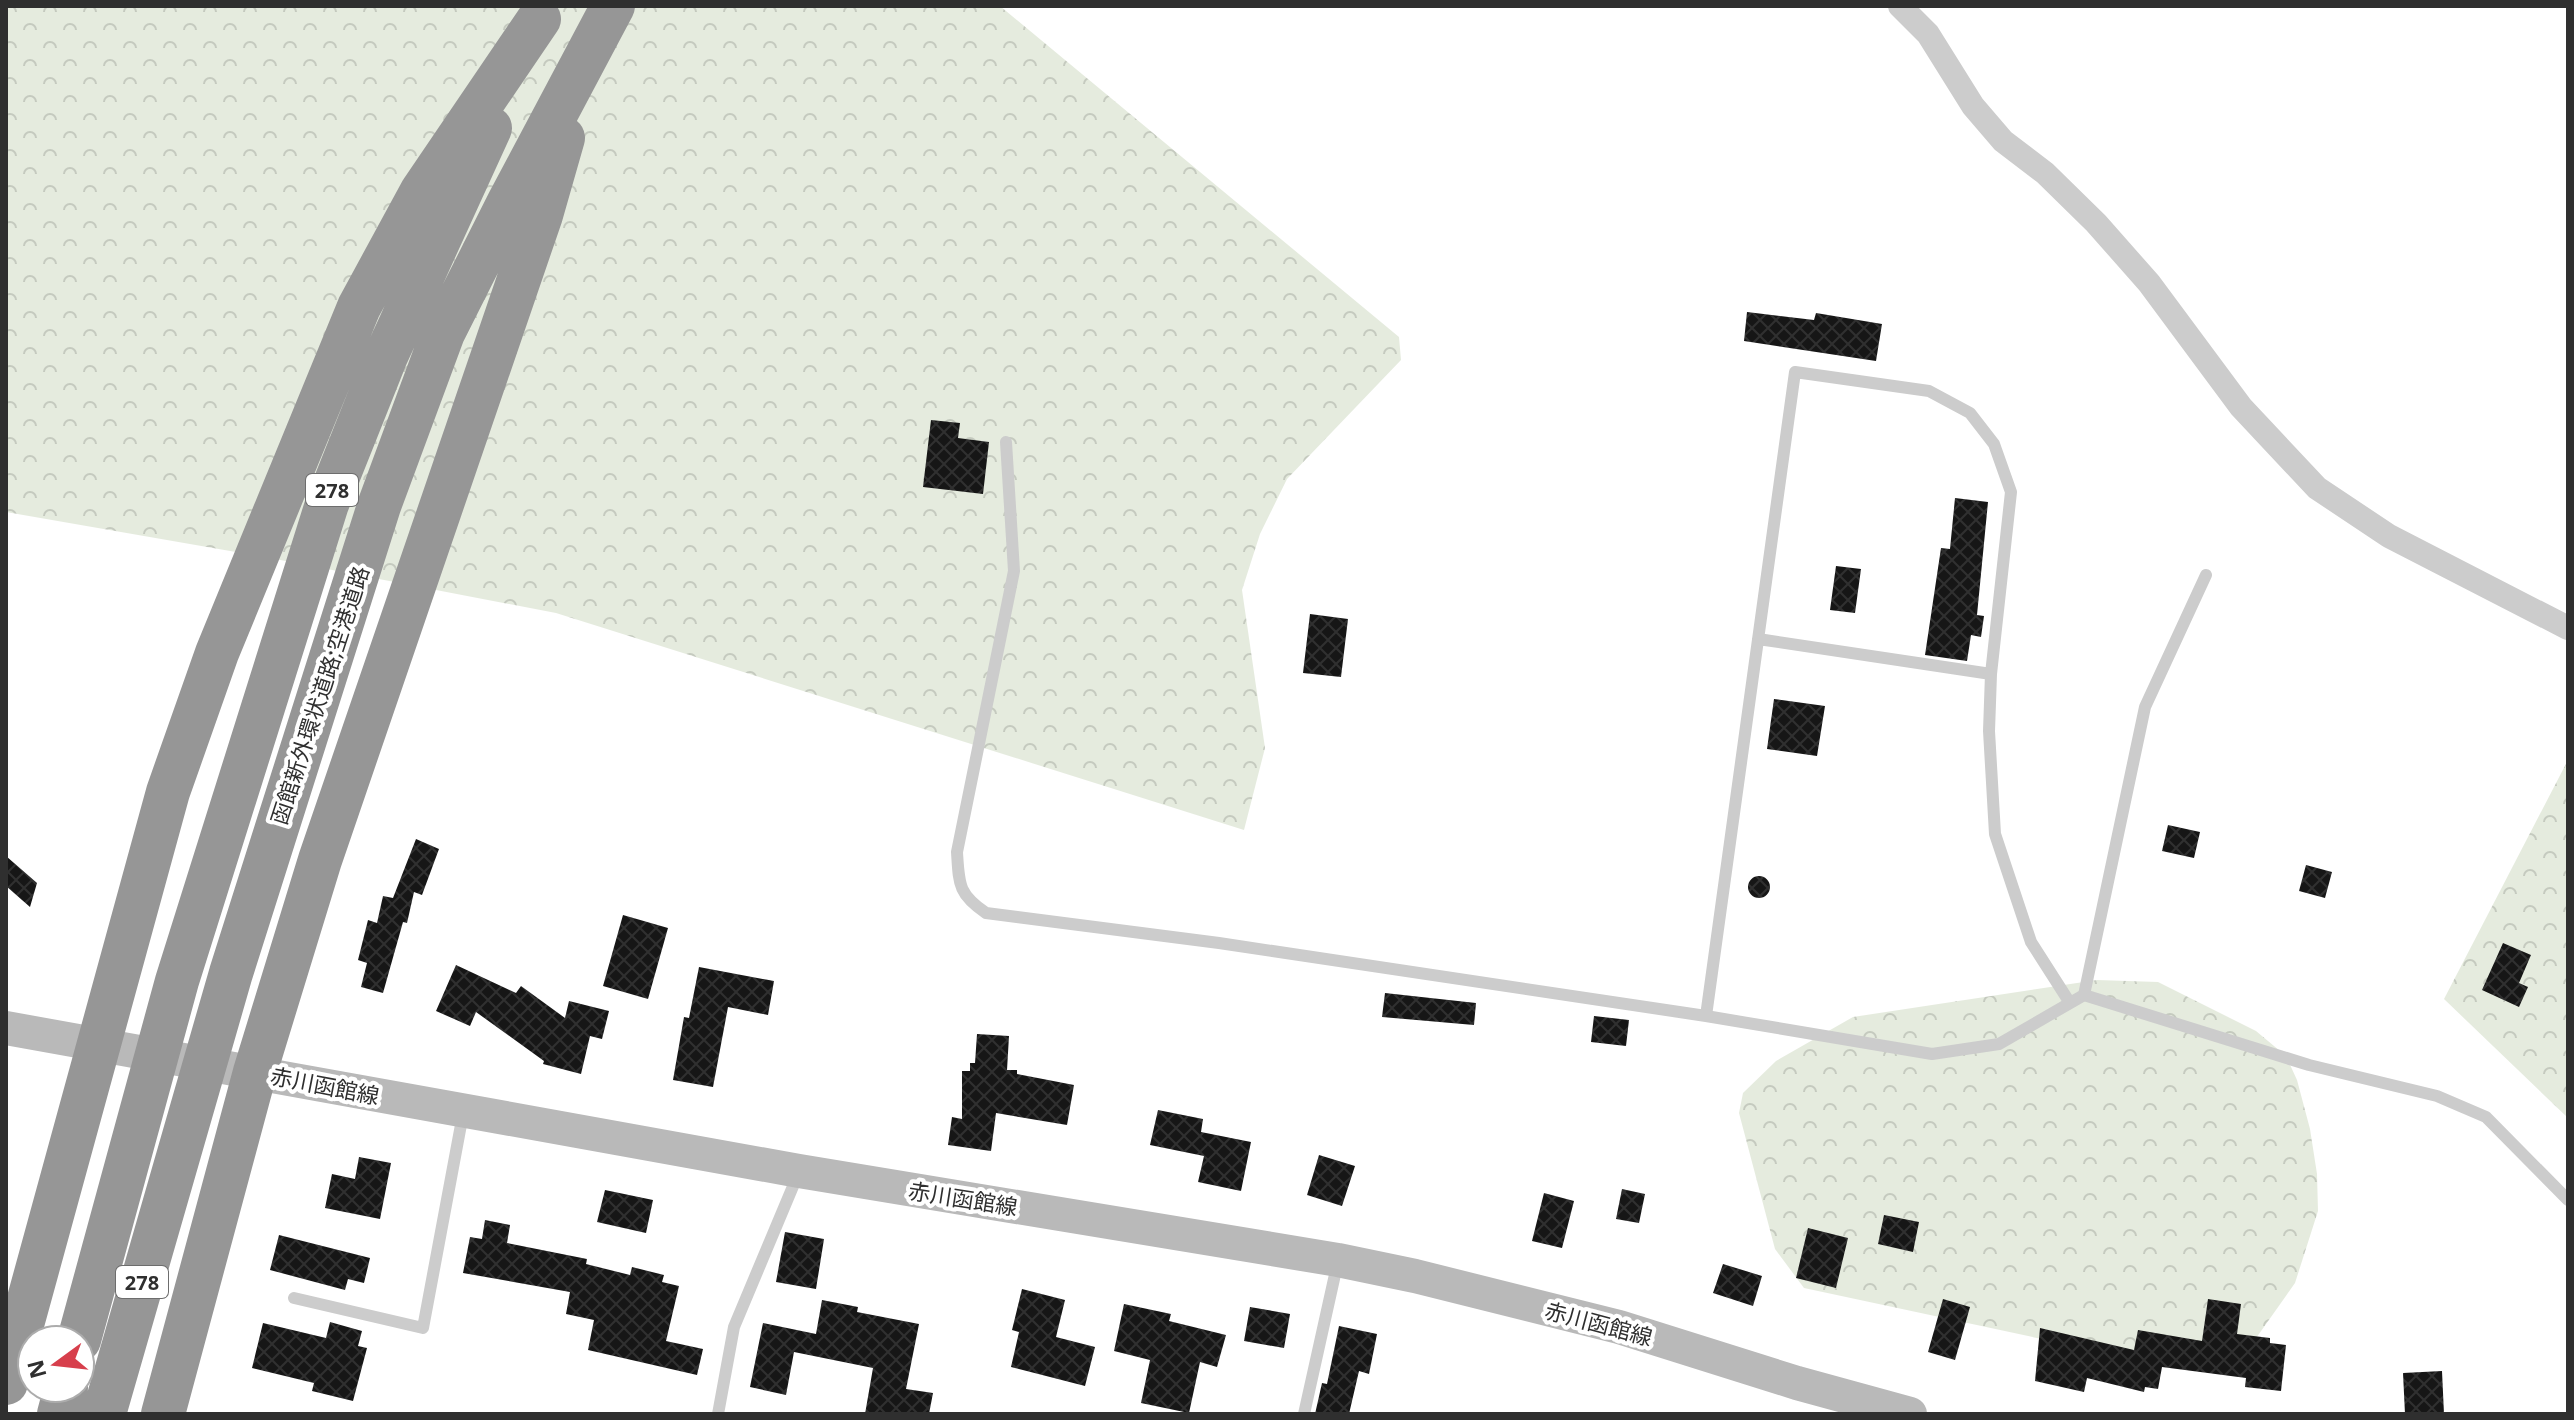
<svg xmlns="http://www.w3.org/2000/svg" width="2574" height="1420" font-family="'Noto Sans','Noto Sans JP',sans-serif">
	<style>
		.forest { fill: url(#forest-crowns) }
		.building { fill: url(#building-cross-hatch) }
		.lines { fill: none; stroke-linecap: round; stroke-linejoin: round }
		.lane { stroke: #ccc; stroke-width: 12 }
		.street { stroke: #ccc; stroke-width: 24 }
		.secondary { stroke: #b9b9b9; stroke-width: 34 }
		.highway { stroke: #969696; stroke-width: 44 }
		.labels { text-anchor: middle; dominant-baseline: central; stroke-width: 8; stroke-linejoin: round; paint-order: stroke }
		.shield { fill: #fff; stroke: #6d6d6d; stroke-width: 2 }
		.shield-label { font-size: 20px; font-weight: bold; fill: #2f2f2f }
		.street-label { font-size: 22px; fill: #2f2f2f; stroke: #fff }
	</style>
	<defs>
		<pattern id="forest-crowns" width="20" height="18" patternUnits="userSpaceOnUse" patternTransform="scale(2)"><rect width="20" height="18" fill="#e5ebde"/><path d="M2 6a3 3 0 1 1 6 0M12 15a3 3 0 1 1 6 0" fill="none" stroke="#c5cabf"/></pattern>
		<pattern id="building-cross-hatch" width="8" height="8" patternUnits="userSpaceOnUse" patternTransform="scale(2)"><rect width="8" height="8" fill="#161616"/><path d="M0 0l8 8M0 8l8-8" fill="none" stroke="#303030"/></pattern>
	</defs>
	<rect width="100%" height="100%" fill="#fff"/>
	<path class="forest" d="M 6,6 L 1000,6 L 1399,337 L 1401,360 L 1287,479 L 1260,534 L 1242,590 L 1265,748 L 1244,830 L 556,613 L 270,558 L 6,512 Z
		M 2568,760 L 2568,1118 L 2444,999 Z
		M 2097,980 L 2158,982 L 2256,1031 L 2286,1056 L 2297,1080 L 2310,1129 L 2317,1174 L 2318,1211 L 2295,1283 L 2254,1341 L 2163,1365 L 1804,1288 L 1775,1249 L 1739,1113 L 1743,1093 L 1776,1061 L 1853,1017 Z"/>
	<path class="building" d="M 1747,312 L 1814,320 L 1816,313 L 1882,324 L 1876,361 L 1744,341 Z
		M 931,420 L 960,423 L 958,438 L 989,442 L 983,494 L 923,487 Z
		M 1955,498 L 1988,502 L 1977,615 L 1984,616 L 1981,637 L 1971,635 L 1967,661 L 1925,655 L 1941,548 L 1950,549 Z
		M 1836,566 L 1861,569 L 1855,613 L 1830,610 Z
		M 1310,614 L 1348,619 L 1341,677 L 1303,673 Z
		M 1774,699 L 1825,706 L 1817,756 L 1767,749 Z
		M 2168,825 L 2200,832 L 2194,858 L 2162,851 Z
		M 416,839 L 439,849 L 422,895 L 414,892 L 407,923 L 403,922 L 383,993 L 361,987 L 367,963 L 358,960 L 368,920 L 377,923 L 383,896 L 393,898 Z
		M 6,856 L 37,883 L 30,907 L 6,886 Z
		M 2306,865 L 2332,872 L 2325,898 L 2299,891 Z
		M1748 887a11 11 0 1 1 22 0a11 11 0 1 1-22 0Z
		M 623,915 L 668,928 L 648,999 L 603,986 Z
		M 2503,943 L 2531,955 L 2519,983 L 2528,987 L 2519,1007 L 2482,990 Z
		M 456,965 L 516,993 L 521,986 L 565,1018 L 569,1001 L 609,1011 L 602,1039 L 590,1036 L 581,1074 L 543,1064 L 544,1061 L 476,1012 L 470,1026 L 436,1011 Z
		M 699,967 L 774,981 L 768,1015 L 728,1007 L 713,1087 L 673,1080 L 684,1017 L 689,1018 Z
		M 1385,993 L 1476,1003 L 1474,1025 L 1382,1017 Z
		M 1594,1016 L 1629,1020 L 1626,1046 L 1591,1042 Z
		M 977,1034 L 1009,1036 L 1007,1070 L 1017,1070 L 1017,1074 L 1074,1085 L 1067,1125 L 996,1113 L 991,1151 L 948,1145 L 952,1117 L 962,1119 L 962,1071 L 970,1071 L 970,1063 L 975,1063 Z
		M 1158,1110 L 1203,1119 L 1201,1132 L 1251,1142 L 1241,1191 L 1198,1182 L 1204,1156 L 1150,1145 Z
		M 1319,1155 L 1355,1166 L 1342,1206 L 1307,1195 Z
		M 359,1157 L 391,1163 L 380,1219 L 325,1208 L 332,1174 L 355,1179 Z
		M 1622,1189 L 1645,1194 L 1639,1223 L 1616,1219 Z
		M 605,1190 L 653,1200 L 646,1233 L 597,1222 Z
		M 1544,1193 L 1574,1201 L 1562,1248 L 1532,1241 Z
		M 1884,1215 L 1919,1222 L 1913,1252 L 1878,1244 Z
		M 485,1220 L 510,1225 L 507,1243 L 587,1259 L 586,1264 L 630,1275 L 632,1267 L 664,1275 L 662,1282 L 679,1286 L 666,1341 L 703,1349 L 697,1375 L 588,1350 L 594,1320 L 566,1314 L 570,1292 L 463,1273 L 470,1237 L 482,1239 Z
		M 1808,1228 L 1848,1238 L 1836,1288 L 1796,1278 Z
		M 785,1232 L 824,1239 L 816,1289 L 776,1282 Z
		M 279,1235 L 370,1258 L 364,1283 L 348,1279 L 345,1290 L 270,1270 Z
		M 1723,1264 L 1762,1276 L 1753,1306 L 1713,1293 Z
		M 1022,1289 L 1065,1300 L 1056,1337 L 1095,1347 L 1085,1386 L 1011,1367 L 1019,1332 L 1012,1330 Z
		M 1943,1299 L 1970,1307 L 1955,1360 L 1928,1352 Z
		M 2208,1299 L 2241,1304 L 2237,1334 L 2270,1338 L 2270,1343 L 2286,1345 L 2281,1391 L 2245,1387 L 2246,1378 L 2162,1367 L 2158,1389 L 2145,1387 L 2144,1392 L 2087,1378 L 2084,1392 L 2035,1381 L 2040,1328 L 2134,1350 L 2138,1330 L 2202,1341 Z
		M 822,1300 L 858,1307 L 857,1312 L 919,1324 L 906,1389 L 933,1393 L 929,1414 L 865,1414 L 873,1368 L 794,1352 L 786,1395 L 750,1387 L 763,1323 L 816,1334 Z
		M 1124,1304 L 1171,1314 L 1169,1321 L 1226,1335 L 1217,1367 L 1200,1362 L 1189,1413 L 1141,1403 L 1150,1360 L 1114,1351 Z
		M 1250,1307 L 1290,1314 L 1284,1348 L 1244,1341 Z
		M 330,1322 L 362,1331 L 358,1346 L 367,1348 L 353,1401 L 312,1391 L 314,1383 L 252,1368 L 263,1323 L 326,1338 Z
		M 1339,1326 L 1377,1334 L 1369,1374 L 1359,1371 L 1349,1414 L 1315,1414 L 1322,1383 L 1327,1384 Z
		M 2442,1371 L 2444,1414 L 2405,1414 L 2403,1373 Z"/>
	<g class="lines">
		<path class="lane" d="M 1006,442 L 1014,571 L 957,852 C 959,884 958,894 986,913 L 1219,943 L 1706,1016 L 1932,1054 L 1999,1044 L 2084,995
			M 2206,575 L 2145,707 L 2084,995 L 2309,1065 L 2437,1096 L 2486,1117 L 2568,1200
			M 1758,639 L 1991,674
			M 1706,1016 L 1795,372 L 1929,391 L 1970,413 L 1994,444 L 2011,492 L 1991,674 L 1989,731 L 1995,834 L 2031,942 L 2070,1003
			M 294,1298 L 423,1328 L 463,1114
			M 718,1414 L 734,1327 L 799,1172
			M 1304,1414 L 1338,1261"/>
		<path class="street" d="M 1900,6 L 1928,34 L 1973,106 L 2003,141 L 2045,173 L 2096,223 L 2149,283 L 2241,407 L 2317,488 L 2389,536 L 2568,628"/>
		<path class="secondary" d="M 6,1028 L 799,1171 L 1338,1260 L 1415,1276 L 1619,1327 L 1797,1383 L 1910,1414"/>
		<path class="highway" d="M 79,1340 L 177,981 L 327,504 L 386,356 L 490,128
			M 6,1383 L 168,792 L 217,653 L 359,307 L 422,191 L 539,19
			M 59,1414 L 66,1388
			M 104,1414 L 231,973 L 379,506 L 443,333 L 509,202 L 613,6
			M 163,1414 L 255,1072 L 320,860 L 541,215 L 563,138"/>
	</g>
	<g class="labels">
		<g class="shield">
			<rect x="306" y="474" width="52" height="32" rx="6"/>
			<rect x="116" y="1266" width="52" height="32" rx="6"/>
		</g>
		<g class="shield-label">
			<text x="332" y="490">278</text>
			<text x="142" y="1282">278</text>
		</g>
		<g class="street-label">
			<text transform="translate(319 695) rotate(-72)">函館新外環状道路;空港道路</text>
			<text transform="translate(325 1085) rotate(11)">赤川函館線</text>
			<text transform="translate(963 1198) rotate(9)">赤川函館線</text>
			<text transform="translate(1599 1323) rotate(15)">赤川函館線</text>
		</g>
	</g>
	<rect width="2574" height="1420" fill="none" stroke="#2f2f2f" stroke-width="16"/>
	<g transform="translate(56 1364) rotate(255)"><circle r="38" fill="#ffffff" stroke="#acacac" stroke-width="2"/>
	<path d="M0-6L14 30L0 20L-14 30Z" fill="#d73f4c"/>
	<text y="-12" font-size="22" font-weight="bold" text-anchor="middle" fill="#2f2f2f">N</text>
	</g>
</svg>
